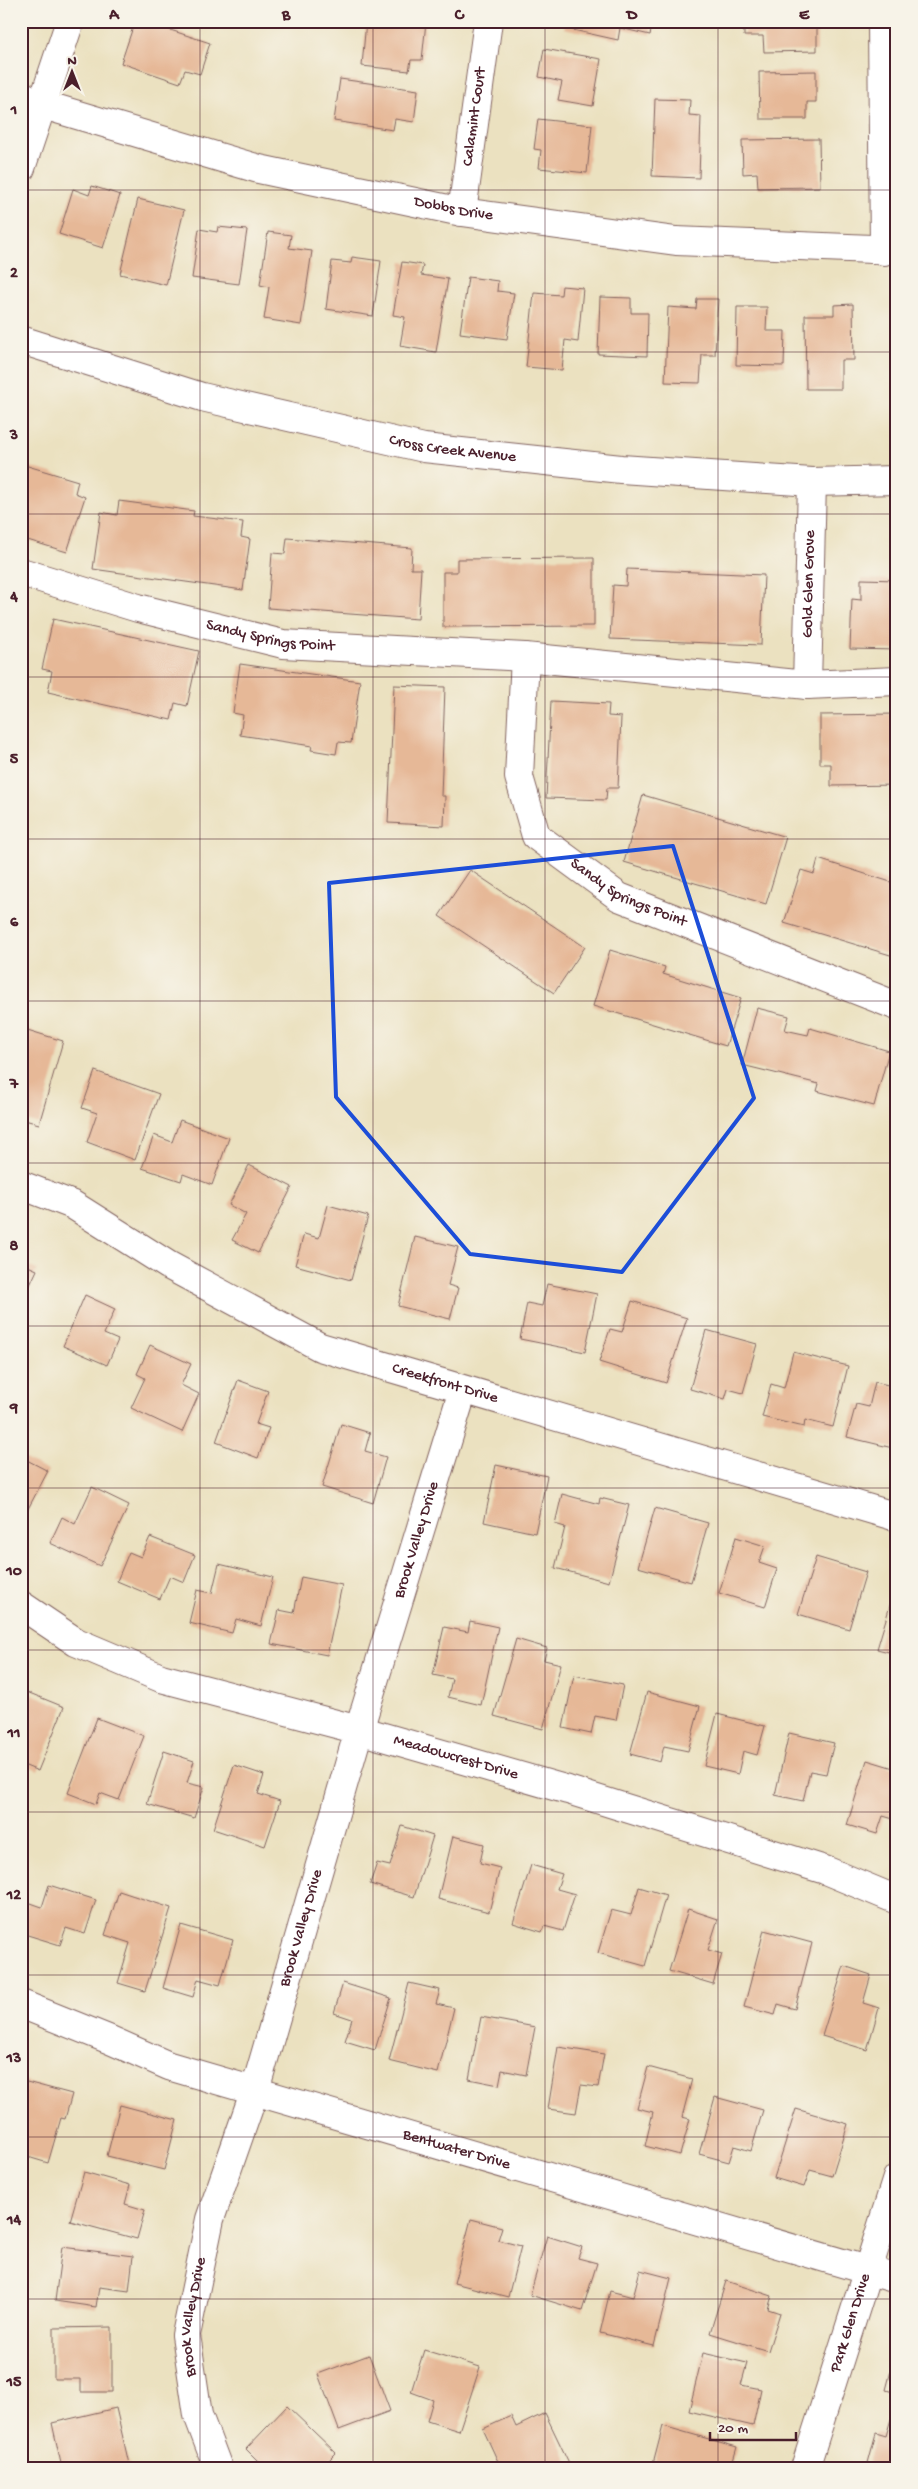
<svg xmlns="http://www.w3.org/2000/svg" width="918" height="2489" font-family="'Gochi Hand',sans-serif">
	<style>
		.building { fill: #e6b897 }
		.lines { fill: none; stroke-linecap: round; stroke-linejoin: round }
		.minor-casing { stroke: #82635f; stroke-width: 30 }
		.tertiary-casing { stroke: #82635f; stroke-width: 30 }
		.minor { stroke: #fff; stroke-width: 28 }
		.tertiary { stroke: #fff; stroke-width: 28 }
		.marked { fill: none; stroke: #1d4ed8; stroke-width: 4; stroke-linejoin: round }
		.grid { fill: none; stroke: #4a1f2b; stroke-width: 1; stroke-opacity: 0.55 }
		.labels { text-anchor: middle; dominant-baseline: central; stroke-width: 5; stroke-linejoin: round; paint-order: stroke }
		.street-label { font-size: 16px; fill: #4a1f2b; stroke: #f7f3e8 }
		.neatline { fill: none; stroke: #4a1f2b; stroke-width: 2 }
		.grid-label { font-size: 16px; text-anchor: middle; font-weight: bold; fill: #4a1f2b }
	</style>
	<rect width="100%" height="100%" fill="#f7f3e8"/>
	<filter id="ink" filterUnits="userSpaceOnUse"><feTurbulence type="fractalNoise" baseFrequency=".02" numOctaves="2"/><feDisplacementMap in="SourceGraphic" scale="10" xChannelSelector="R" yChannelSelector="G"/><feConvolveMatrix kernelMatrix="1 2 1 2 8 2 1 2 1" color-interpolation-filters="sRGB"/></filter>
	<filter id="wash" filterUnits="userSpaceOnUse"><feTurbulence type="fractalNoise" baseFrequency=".0096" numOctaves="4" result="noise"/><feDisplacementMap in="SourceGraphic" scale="20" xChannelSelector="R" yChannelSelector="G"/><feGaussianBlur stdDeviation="1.12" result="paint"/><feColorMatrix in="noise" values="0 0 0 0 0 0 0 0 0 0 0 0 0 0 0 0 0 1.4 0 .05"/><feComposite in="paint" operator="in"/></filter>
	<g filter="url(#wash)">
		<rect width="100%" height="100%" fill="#ebe1c0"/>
		<g id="blocks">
			<path class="building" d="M 135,21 L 143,21 L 210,43 L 200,74 L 185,70 L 180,83 L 121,63 Z
				M 366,21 L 426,22 L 422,60 L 411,60 L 409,71 L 362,66 Z
				M 566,21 L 653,21 L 650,35 L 620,28 L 618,40 L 564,28 Z
				M 744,21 L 817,21 L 817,51 L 764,52 L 763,36 L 744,36 Z
				M 544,49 L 601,59 L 593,106 L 558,100 L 562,82 L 539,77 Z
				M 816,71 L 816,102 L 807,102 L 807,119 L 760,119 L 759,72 Z
				M 340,79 L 418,90 L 414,122 L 395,119 L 393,130 L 334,121 Z
				M 655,99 L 690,100 L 689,115 L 701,116 L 699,178 L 652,176 Z
				M 538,119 L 592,125 L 587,173 L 539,168 L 541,150 L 534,149 Z
				M 819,139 L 820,187 L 758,188 L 757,173 L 743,174 L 742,140 Z
				M 92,186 L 120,195 L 103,248 L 59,234 L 73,189 L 89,195 Z
				M 138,199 L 184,210 L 166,285 L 120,274 Z
				M 218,227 L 247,230 L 239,284 L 192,278 L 199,229 L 217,232 Z
				M 268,232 L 291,235 L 289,248 L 312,251 L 301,325 L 264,319 L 269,287 L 260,285 Z
				M 352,257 L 381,261 L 373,316 L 326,309 L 332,261 L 351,263 Z
				M 402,262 L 423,265 L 421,275 L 448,279 L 436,352 L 400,346 L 405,317 L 393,315 Z
				M 468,277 L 498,281 L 497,291 L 514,293 L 507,339 L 460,333 Z
				M 562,286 L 583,288 L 578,342 L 565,340 L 562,370 L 526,367 L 534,293 L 561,295 Z
				M 600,297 L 631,298 L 631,313 L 648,313 L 647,356 L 598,354 Z
				M 697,299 L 718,299 L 715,355 L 702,355 L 700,383 L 665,382 L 668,307 L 696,309 Z
				M 853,304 L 854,360 L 841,360 L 841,389 L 806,389 L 805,315 L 834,315 L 834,305 Z
				M 737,307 L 767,307 L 766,331 L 785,331 L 784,366 L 736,365 Z
				M 21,464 L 78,481 L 75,493 L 85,497 L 67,552 L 21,538 Z
				M 119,501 L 194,511 L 193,516 L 243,522 L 241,537 L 250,539 L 243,590 L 93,569 L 101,512 L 117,515 Z
				M 287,538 L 412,548 L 411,569 L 421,569 L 418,619 L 268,608 L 272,553 L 285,554 Z
				M 594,558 L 594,626 L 443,627 L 443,572 L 457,572 L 457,559 Z
				M 627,569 L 764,575 L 761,645 L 610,639 L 613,585 L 626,586 Z
				M 861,579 L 897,580 L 897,650 L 850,649 L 852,599 L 861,600 Z
				M 53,619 L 199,651 L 187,706 L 175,703 L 171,720 L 48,692 L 52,671 L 42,669 Z
				M 240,664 L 360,681 L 351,743 L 338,742 L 336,754 L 311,750 L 312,746 L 240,735 L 243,715 L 233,713 Z
				M 394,685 L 445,687 L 441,796 L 445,796 L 444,826 L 388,823 Z
				M 551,701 L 609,704 L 608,716 L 621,717 L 618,788 L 607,788 L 606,800 L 546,798 Z
				M 897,714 L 897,785 L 831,786 L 831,764 L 820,764 L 820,715 Z
				M 643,795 L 786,837 L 766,904 L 624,862 Z
				M 818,859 L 897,884 L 897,957 L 784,923 L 801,870 L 814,874 Z
				M 470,870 L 585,947 L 554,993 L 439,916 Z
				M 610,950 L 665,967 L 663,974 L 741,998 L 726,1046 L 593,1006 Z
				M 757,1008 L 789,1016 L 785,1030 L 808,1035 L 810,1028 L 889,1051 L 874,1106 L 817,1091 L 819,1084 L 742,1065 Z
				M 21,1028 L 63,1041 L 39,1124 L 21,1119 Z
				M 95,1071 L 159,1094 L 135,1160 L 87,1142 L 97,1113 L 82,1108 Z
				M 180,1120 L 229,1138 L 212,1185 L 183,1174 L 181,1181 L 142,1168 L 154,1135 L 172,1142 Z
				M 249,1165 L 292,1187 L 258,1253 L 232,1240 L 246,1214 L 229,1205 Z
				M 328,1205 L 368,1216 L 351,1280 L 295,1265 L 304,1234 L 319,1238 Z
				M 415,1237 L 458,1247 L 448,1285 L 458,1288 L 450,1319 L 398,1306 Z
				M 21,1263 L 37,1270 L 21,1304 Z
				M 547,1284 L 597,1294 L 585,1352 L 520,1339 L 527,1303 L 542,1306 Z
				M 85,1295 L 115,1309 L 104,1334 L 118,1340 L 107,1365 L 63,1346 Z
				M 632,1301 L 687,1318 L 666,1383 L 599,1362 L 610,1329 L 622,1332 Z
				M 706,1330 L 757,1344 L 743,1393 L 728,1389 L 725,1399 L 690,1389 Z
				M 150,1345 L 191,1364 L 181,1385 L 199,1394 L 182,1432 L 131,1408 L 145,1378 L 137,1374 Z
				M 793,1352 L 848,1366 L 833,1427 L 805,1420 L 804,1427 L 762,1417 L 771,1384 L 784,1388 Z
				M 238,1380 L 268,1391 L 256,1424 L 269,1428 L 258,1458 L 216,1442 Z
				M 875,1382 L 897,1387 L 897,1449 L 847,1437 L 856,1404 L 869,1407 Z
				M 341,1424 L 370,1433 L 365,1451 L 386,1457 L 373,1503 L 322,1487 Z
				M 21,1457 L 48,1471 L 21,1522 Z
				M 496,1465 L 547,1476 L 535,1533 L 484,1522 Z
				M 92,1487 L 129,1505 L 100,1566 L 50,1543 L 62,1517 L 75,1524 Z
				M 562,1494 L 599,1504 L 600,1498 L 629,1505 L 609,1582 L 555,1568 L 565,1527 L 555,1524 Z
				M 655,1508 L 708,1523 L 691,1582 L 638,1567 Z
				M 150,1537 L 195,1555 L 184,1582 L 170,1576 L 160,1599 L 117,1581 L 129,1552 L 141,1557 Z
				M 736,1537 L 765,1546 L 759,1563 L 777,1569 L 765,1607 L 719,1593 Z
				M 816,1557 L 866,1572 L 849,1629 L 798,1614 Z
				M 219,1564 L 273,1577 L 261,1626 L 236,1619 L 232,1633 L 189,1623 L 197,1590 L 212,1593 Z
				M 301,1577 L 342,1585 L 327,1655 L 271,1644 L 279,1610 L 294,1613 Z
				M 897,1582 L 897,1654 L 877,1649 Z
				M 470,1621 L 498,1627 L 481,1705 L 448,1697 L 452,1679 L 433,1675 L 444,1627 L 468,1632 Z
				M 516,1639 L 547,1648 L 544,1660 L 561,1664 L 543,1729 L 494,1716 Z
				M 574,1675 L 623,1685 L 616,1720 L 595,1716 L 591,1734 L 563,1728 Z
				M 27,1692 L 64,1707 L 38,1771 L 21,1764 L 21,1704 Z
				M 647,1692 L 700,1706 L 688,1751 L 664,1746 L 660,1762 L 630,1754 Z
				M 717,1714 L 765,1726 L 757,1755 L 743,1751 L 738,1774 L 704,1766 Z
				M 97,1718 L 144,1736 L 119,1800 L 100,1793 L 96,1804 L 68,1793 Z
				M 789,1733 L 834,1743 L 826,1774 L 810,1771 L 803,1801 L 775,1795 Z
				M 164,1751 L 194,1761 L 187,1783 L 204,1787 L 194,1818 L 147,1804 Z
				M 867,1760 L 897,1769 L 897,1820 L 883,1816 L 877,1834 L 847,1825 Z
				M 234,1765 L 264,1775 L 258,1794 L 280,1801 L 265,1846 L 213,1829 Z
				M 402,1826 L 433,1836 L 414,1897 L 370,1884 L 377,1863 L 390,1866 Z
				M 453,1836 L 484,1844 L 480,1863 L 500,1868 L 489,1912 L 438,1899 Z
				M 531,1865 L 562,1874 L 557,1889 L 575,1894 L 563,1931 L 544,1926 L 542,1932 L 513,1923 Z
				M 49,1885 L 96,1900 L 85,1934 L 66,1928 L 60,1945 L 21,1933 L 21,1922 L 28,1902 L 42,1907 Z
				M 639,1887 L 666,1895 L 645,1966 L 598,1953 L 611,1910 L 631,1915 Z
				M 119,1891 L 171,1908 L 145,1991 L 118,1983 L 130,1943 L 105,1935 Z
				M 688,1909 L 718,1919 L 708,1950 L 722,1954 L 713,1984 L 669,1971 Z
				M 181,1925 L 233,1940 L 220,1985 L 198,1979 L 193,1997 L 163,1988 Z
				M 764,1930 L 812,1943 L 795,2009 L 778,2004 L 775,2015 L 744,2007 Z
				M 844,1966 L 871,1975 L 863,2003 L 879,2008 L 867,2050 L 822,2036 Z
				M 343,1983 L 391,1998 L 375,2050 L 345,2041 L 352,2019 L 334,2013 Z
				M 409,1983 L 440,1990 L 436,2004 L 454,2008 L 438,2073 L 389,2061 Z
				M 481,2017 L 535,2027 L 526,2075 L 502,2070 L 499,2085 L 469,2079 Z
				M 558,2047 L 604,2054 L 598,2087 L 581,2085 L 576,2113 L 548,2109 Z
				M 648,2067 L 692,2079 L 682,2117 L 690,2119 L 680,2155 L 645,2146 L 653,2112 L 637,2108 Z
				M 23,2081 L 72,2094 L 65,2119 L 61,2118 L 48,2163 L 21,2155 Z
				M 715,2097 L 763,2110 L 751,2151 L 734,2146 L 729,2162 L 699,2154 Z
				M 120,2105 L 177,2120 L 164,2170 L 107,2156 Z
				M 796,2109 L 848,2124 L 832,2176 L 810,2170 L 804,2187 L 774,2178 Z
				M 84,2172 L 130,2185 L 125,2204 L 145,2210 L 137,2239 L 70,2221 Z
				M 471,2219 L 502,2227 L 498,2240 L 521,2246 L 508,2297 L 454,2283 Z
				M 547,2236 L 582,2247 L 578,2258 L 597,2263 L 582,2311 L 530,2295 Z
				M 62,2247 L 133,2256 L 129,2291 L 99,2287 L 96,2307 L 55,2301 Z
				M 640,2270 L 671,2278 L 654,2346 L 600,2333 L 610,2291 L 633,2297 Z
				M 726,2281 L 772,2296 L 768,2309 L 780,2313 L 768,2351 L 710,2333 Z
				M 112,2327 L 112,2392 L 81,2392 L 81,2379 L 54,2379 L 54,2328 Z
				M 424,2350 L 480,2367 L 459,2431 L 427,2421 L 433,2400 L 411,2392 Z
				M 703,2353 L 747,2363 L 741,2385 L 761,2389 L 753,2426 L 689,2411 Z
				M 369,2355 L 390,2411 L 339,2430 L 318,2374 Z
				M 894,2359 L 897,2360 L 897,2393 L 886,2390 Z
				M 287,2406 L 336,2453 L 321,2468 L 265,2468 L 246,2449 Z
				M 116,2408 L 129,2464 L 110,2468 L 62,2468 L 52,2423 Z
				M 545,2413 L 570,2465 L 563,2468 L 501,2468 L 483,2429 L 511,2416 L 516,2427 Z
				M 891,2419 L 897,2420 L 897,2468 L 885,2468 L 868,2463 L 876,2433 L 886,2436 Z
				M 663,2426 L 737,2447 L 731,2468 L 652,2468 Z"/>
		</g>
	</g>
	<g filter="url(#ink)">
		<use href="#blocks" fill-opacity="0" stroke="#82635f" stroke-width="1"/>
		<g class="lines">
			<g class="minor-casing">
				<g id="minor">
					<path d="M 882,21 L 884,251"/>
					<path id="s1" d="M 21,95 L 44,105 L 259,169 L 462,212 L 676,241 L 897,250"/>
					<path d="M 21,168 L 70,21"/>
					<path id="s2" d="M 462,212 L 488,21"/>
					<path id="s3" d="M 21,572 L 138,608 L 283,644 L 525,657 L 807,685 L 897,681"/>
					<path id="s4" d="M 525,657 L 519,777 L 536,836 L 619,897 L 897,1006"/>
					<path id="s5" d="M 807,685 L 812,482"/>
					<path id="s6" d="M 21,1185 L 73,1205 L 168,1265 L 320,1347 L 897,1517"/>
					<path id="s7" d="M 21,1605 L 76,1642 L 161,1678 L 359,1730 L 568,1790 L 825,1870 L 897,1900"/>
					<path id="s8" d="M 21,2004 L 108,2039 L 169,2066 L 897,2279"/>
					<path id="s9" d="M 218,2468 L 198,2415 L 186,2335 L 210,2219 L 255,2090 L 359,1730 L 463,1390"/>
					<path id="s10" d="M 805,2468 L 897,2178"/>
				</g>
			</g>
			<g class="tertiary-casing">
				<g id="tertiary">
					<path id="s11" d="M 21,340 L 202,397 L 424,448 L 621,469 L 812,482 L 897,480"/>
				</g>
			</g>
			<use href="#minor" class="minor"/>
			<use href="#tertiary" class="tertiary"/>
		</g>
	</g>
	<path class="marked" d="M 673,846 L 754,1098 L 622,1272 L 470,1254 L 336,1097 L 329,883 Z"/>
	<path class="grid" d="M 200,21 L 200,2468M 373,21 L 373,2468M 545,21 L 545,2468M 718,21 L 718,2468M 21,190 L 897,190M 21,352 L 897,352M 21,514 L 897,514M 21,677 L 897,677M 21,839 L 897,839M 21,1001 L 897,1001M 21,1163 L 897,1163M 21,1326 L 897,1326M 21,1488 L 897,1488M 21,1650 L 897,1650M 21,1812 L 897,1812M 21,1975 L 897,1975M 21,2137 L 897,2137M 21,2299 L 897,2299"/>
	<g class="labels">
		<g class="street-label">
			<text stroke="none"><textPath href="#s2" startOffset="96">Calamint Court</textPath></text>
			<text stroke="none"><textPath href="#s1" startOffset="448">Dobbs Drive</textPath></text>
			<text stroke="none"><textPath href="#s11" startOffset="446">Cross Creek Avenue</textPath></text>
			<text stroke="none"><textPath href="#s5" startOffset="101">Gold Glen Grove</textPath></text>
			<text stroke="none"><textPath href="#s3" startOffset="258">Sandy Springs Point</textPath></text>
			<text stroke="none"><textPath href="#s4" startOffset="291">Sandy Springs Point</textPath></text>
			<text stroke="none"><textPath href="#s6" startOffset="471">Creekfront Drive</textPath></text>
			<text stroke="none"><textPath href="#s9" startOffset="966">Brook Valley Drive</textPath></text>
			<text stroke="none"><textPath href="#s7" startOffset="464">Meadowcrest Drive</textPath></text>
			<text stroke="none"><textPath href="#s9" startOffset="561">Brook Valley Drive</textPath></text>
			<text stroke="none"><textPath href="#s8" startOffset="460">Bentwater Drive</textPath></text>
			<text stroke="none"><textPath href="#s9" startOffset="156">Brook Valley Drive</textPath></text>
			<text stroke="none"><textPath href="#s10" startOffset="152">Park Glen Drive</textPath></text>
		</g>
	</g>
	<rect width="918" height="2489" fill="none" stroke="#f7f3e8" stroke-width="55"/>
	<g transform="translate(72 72)" stroke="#f7f3e8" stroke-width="4" paint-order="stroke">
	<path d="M0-4L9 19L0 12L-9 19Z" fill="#4a1f2b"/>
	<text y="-8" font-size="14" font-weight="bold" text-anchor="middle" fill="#4a1f2b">N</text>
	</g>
	<path d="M710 2432v8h86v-8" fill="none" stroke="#4a1f2b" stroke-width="2.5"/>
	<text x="718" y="2432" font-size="15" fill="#4a1f2b" stroke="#f7f3e8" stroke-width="4" paint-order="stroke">20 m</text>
	<rect x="28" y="28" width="862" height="2434" class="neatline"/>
	<g class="grid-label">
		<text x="114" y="19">A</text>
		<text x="286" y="19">B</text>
		<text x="459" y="19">C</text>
		<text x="632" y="19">D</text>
		<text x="804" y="19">E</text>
		<text x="14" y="114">1</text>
		<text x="14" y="277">2</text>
		<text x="14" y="439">3</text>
		<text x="14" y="601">4</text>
		<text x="14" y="763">5</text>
		<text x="14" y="926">6</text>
		<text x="14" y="1088">7</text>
		<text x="14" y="1250">8</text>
		<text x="14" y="1412">9</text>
		<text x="14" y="1575">10</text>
		<text x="14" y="1737">11</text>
		<text x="14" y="1899">12</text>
		<text x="14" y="2062">13</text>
		<text x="14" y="2224">14</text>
		<text x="14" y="2386">15</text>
	</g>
</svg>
